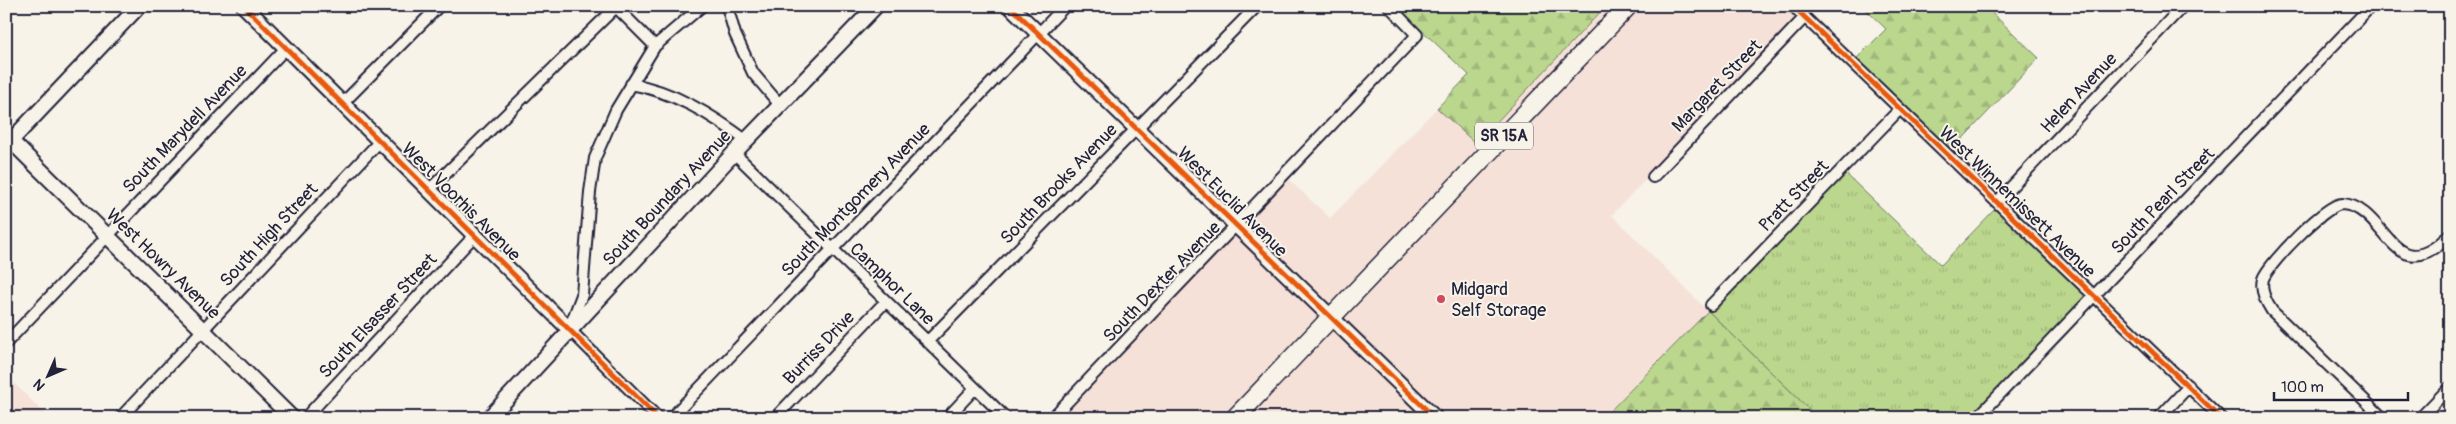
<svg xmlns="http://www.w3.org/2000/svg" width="2456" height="424" font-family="Pangolin,sans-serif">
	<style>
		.built { fill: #f6e1d8 }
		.grass { fill: url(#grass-tufts); stroke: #6e7c64 }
		.forest { fill: url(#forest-firs); stroke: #6e7c64 }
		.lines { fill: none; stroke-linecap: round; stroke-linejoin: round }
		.street-casing { stroke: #22223b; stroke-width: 14 }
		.secondary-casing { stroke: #22223b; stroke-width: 18 }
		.highway-casing { stroke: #22223b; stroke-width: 21 }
		.street { stroke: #f7f3e8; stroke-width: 10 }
		.secondary { stroke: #f7f3e8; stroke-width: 14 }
		.highway { stroke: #f7f3e8; stroke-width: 18 }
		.cycleway-casing { stroke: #f7f3e8; stroke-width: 8 }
		.cycleway { stroke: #e8590c; stroke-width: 5 }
		.poi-dot { fill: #d1495b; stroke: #f7f3e8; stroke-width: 2 }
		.labels { text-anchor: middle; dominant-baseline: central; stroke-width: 4; stroke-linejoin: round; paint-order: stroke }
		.shield { fill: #f7f3e8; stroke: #62616f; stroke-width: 1 }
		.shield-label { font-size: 16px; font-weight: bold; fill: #22223b }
		.street-label { font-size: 18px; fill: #22223b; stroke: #f7f3e8 }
		.poi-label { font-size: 18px; fill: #22223b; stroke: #f7f3e8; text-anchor: start }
	</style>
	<defs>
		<pattern id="grass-tufts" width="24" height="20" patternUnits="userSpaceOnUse" patternTransform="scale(1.25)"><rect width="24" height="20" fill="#bbd68d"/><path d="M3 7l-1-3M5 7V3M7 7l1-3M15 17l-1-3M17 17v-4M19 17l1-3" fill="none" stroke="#a0b77b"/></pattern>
		<pattern id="forest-firs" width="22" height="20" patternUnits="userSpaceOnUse" patternTransform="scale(1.25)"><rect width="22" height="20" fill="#bbd68d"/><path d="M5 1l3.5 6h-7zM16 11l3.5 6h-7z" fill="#a0b77b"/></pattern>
	</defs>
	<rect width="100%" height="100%" fill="#f7f3e8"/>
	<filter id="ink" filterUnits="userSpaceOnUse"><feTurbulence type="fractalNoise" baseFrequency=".02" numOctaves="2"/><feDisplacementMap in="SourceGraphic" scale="10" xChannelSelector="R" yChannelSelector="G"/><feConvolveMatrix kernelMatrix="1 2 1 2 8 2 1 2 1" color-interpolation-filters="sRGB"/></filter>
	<g filter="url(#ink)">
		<path class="built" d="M 1606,6 L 1621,6 L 1330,311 L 1243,224 L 1287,178 L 1330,218 L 1437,108 L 1476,144 Z
			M 1634,6 L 1785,6 L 1798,18 L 1612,215 L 1708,311 L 1603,418 L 1445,418 L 1336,317 Z
			M 1236,232 L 1323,318 L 1228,418 L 1058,418 Z
			M 1329,325 L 1423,412 L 1418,418 L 1251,418 L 1246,413 Z
			M 6,375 L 49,418 L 6,418 Z"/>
		<path class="grass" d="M 1845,173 L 1941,265 L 1996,208 L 2087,296 L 1971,418 L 1803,418 L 1810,410 L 1708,311 L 1711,312 Z"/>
		<path class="forest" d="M 1396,6 L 1606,6 L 1476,144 L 1437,108 L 1469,75 Z
			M 1862,6 L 1998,6 L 1992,13 L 2039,58 L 1951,151 L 1856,59 L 1886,29 Z
			M 1708,311 L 1810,410 L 1803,418 L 1603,418 Z"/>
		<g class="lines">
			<g class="street-casing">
				<path id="street" d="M 615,6 L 655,46
					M 727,6 L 735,34 L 753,73 L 780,105
					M 1793,6 L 2221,418
					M 631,84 C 673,91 712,115 747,141
					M 342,104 L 439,6
					M 734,153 L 1006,418
					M 1653,177 L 1805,17
					M 429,190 L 616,7
					M 1997,202 L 2183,6
					M 1711,305 L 1900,109
					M 927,342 L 1257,6
					M 6,343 L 286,48
					M 120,418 L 380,141
					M 305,418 L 475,235
					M 658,418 L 569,329 L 582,295 L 590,192 L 595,158 L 616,110 L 655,46 L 702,6
					M 671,418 L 1065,6
					M 775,418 L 886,301
					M 947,418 L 975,388
					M 1052,418 L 1417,35 L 1389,6
					M 1977,418 L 2371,6
					M 2159,418 L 2189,386
					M 2383,418 L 2272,311 C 2266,302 2260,290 2263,279 C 2268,264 2326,204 2342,204 C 2387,206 2393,294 2450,234
					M 2420,418 L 2450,387"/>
			</g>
			<g class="secondary-casing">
				<path id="secondary" d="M 244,6 L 569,329
					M 1010,6 L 1435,418
					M 6,136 L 292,418
					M 6,146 L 139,6
					M 489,418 L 734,153 L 876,6"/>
			</g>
			<g class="highway-casing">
				<path id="highway" d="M 1235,418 L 1628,6"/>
			</g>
			<use href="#street" class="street"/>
			<use href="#secondary" class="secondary"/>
			<use href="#highway" class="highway"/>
			<g class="cycleway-casing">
				<path id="cycleway" d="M 244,6 L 658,418
					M 1010,6 L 1435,418
					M 1793,6 L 2221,418"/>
			</g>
			<use href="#cycleway" class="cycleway"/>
		</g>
	</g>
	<circle class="poi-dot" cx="1441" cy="299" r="5"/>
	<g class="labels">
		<rect class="shield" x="1475" y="122.5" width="58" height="27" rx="4"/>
		<g class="shield-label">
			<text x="1504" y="136">SR 15A</text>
		</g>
		<g class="street-label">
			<text transform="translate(1717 86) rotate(-46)">Margaret Street</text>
			<text transform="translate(2079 93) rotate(-47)">Helen Avenue</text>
			<text transform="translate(185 129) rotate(-46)">South Marydell Avenue</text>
			<text transform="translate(1059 184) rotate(-46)">South Brooks Avenue</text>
			<text transform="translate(1794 196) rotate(-46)">Pratt Street</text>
			<text transform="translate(667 198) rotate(-47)">South Boundary Avenue</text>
			<text transform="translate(856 200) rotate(-46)">South Montgomery Avenue</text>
			<text transform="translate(2163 201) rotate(-46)">South Pearl Street</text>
			<text transform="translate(461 202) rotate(45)">West Voorhis Avenue</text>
			<text transform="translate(1232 202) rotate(45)">West Euclid Avenue</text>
			<text transform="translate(2017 202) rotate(44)">West Winnemissett Avenue</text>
			<text transform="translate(269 235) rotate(-47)">South High Street</text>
			<text transform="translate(163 264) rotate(44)">West Howry Avenue</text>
			<text transform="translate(1162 282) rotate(-46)">South Dexter Avenue</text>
			<text transform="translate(892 284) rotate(44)">Camphor Lane</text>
			<text transform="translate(378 316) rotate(-47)">South Elsasser Street</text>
			<text transform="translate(819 348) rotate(-46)">Burriss Drive</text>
		</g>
		<g class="poi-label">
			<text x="1451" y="289">Midgard<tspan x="1451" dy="21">Self Storage</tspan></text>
		</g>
	</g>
	<rect width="2456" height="424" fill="none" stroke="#f7f3e8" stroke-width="25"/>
	<rect x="12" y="12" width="2431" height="399" fill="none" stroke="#22223b" stroke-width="2" filter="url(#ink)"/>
	<g transform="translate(48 376) rotate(225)" stroke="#f7f3e8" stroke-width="4" paint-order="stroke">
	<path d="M0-4L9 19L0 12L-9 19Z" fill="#22223b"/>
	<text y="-8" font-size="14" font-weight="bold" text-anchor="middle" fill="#22223b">N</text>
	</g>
	<path d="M2274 392v8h134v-8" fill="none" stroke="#22223b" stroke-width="2.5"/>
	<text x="2281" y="392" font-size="15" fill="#22223b" stroke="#f7f3e8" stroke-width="4" paint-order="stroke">100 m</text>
</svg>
